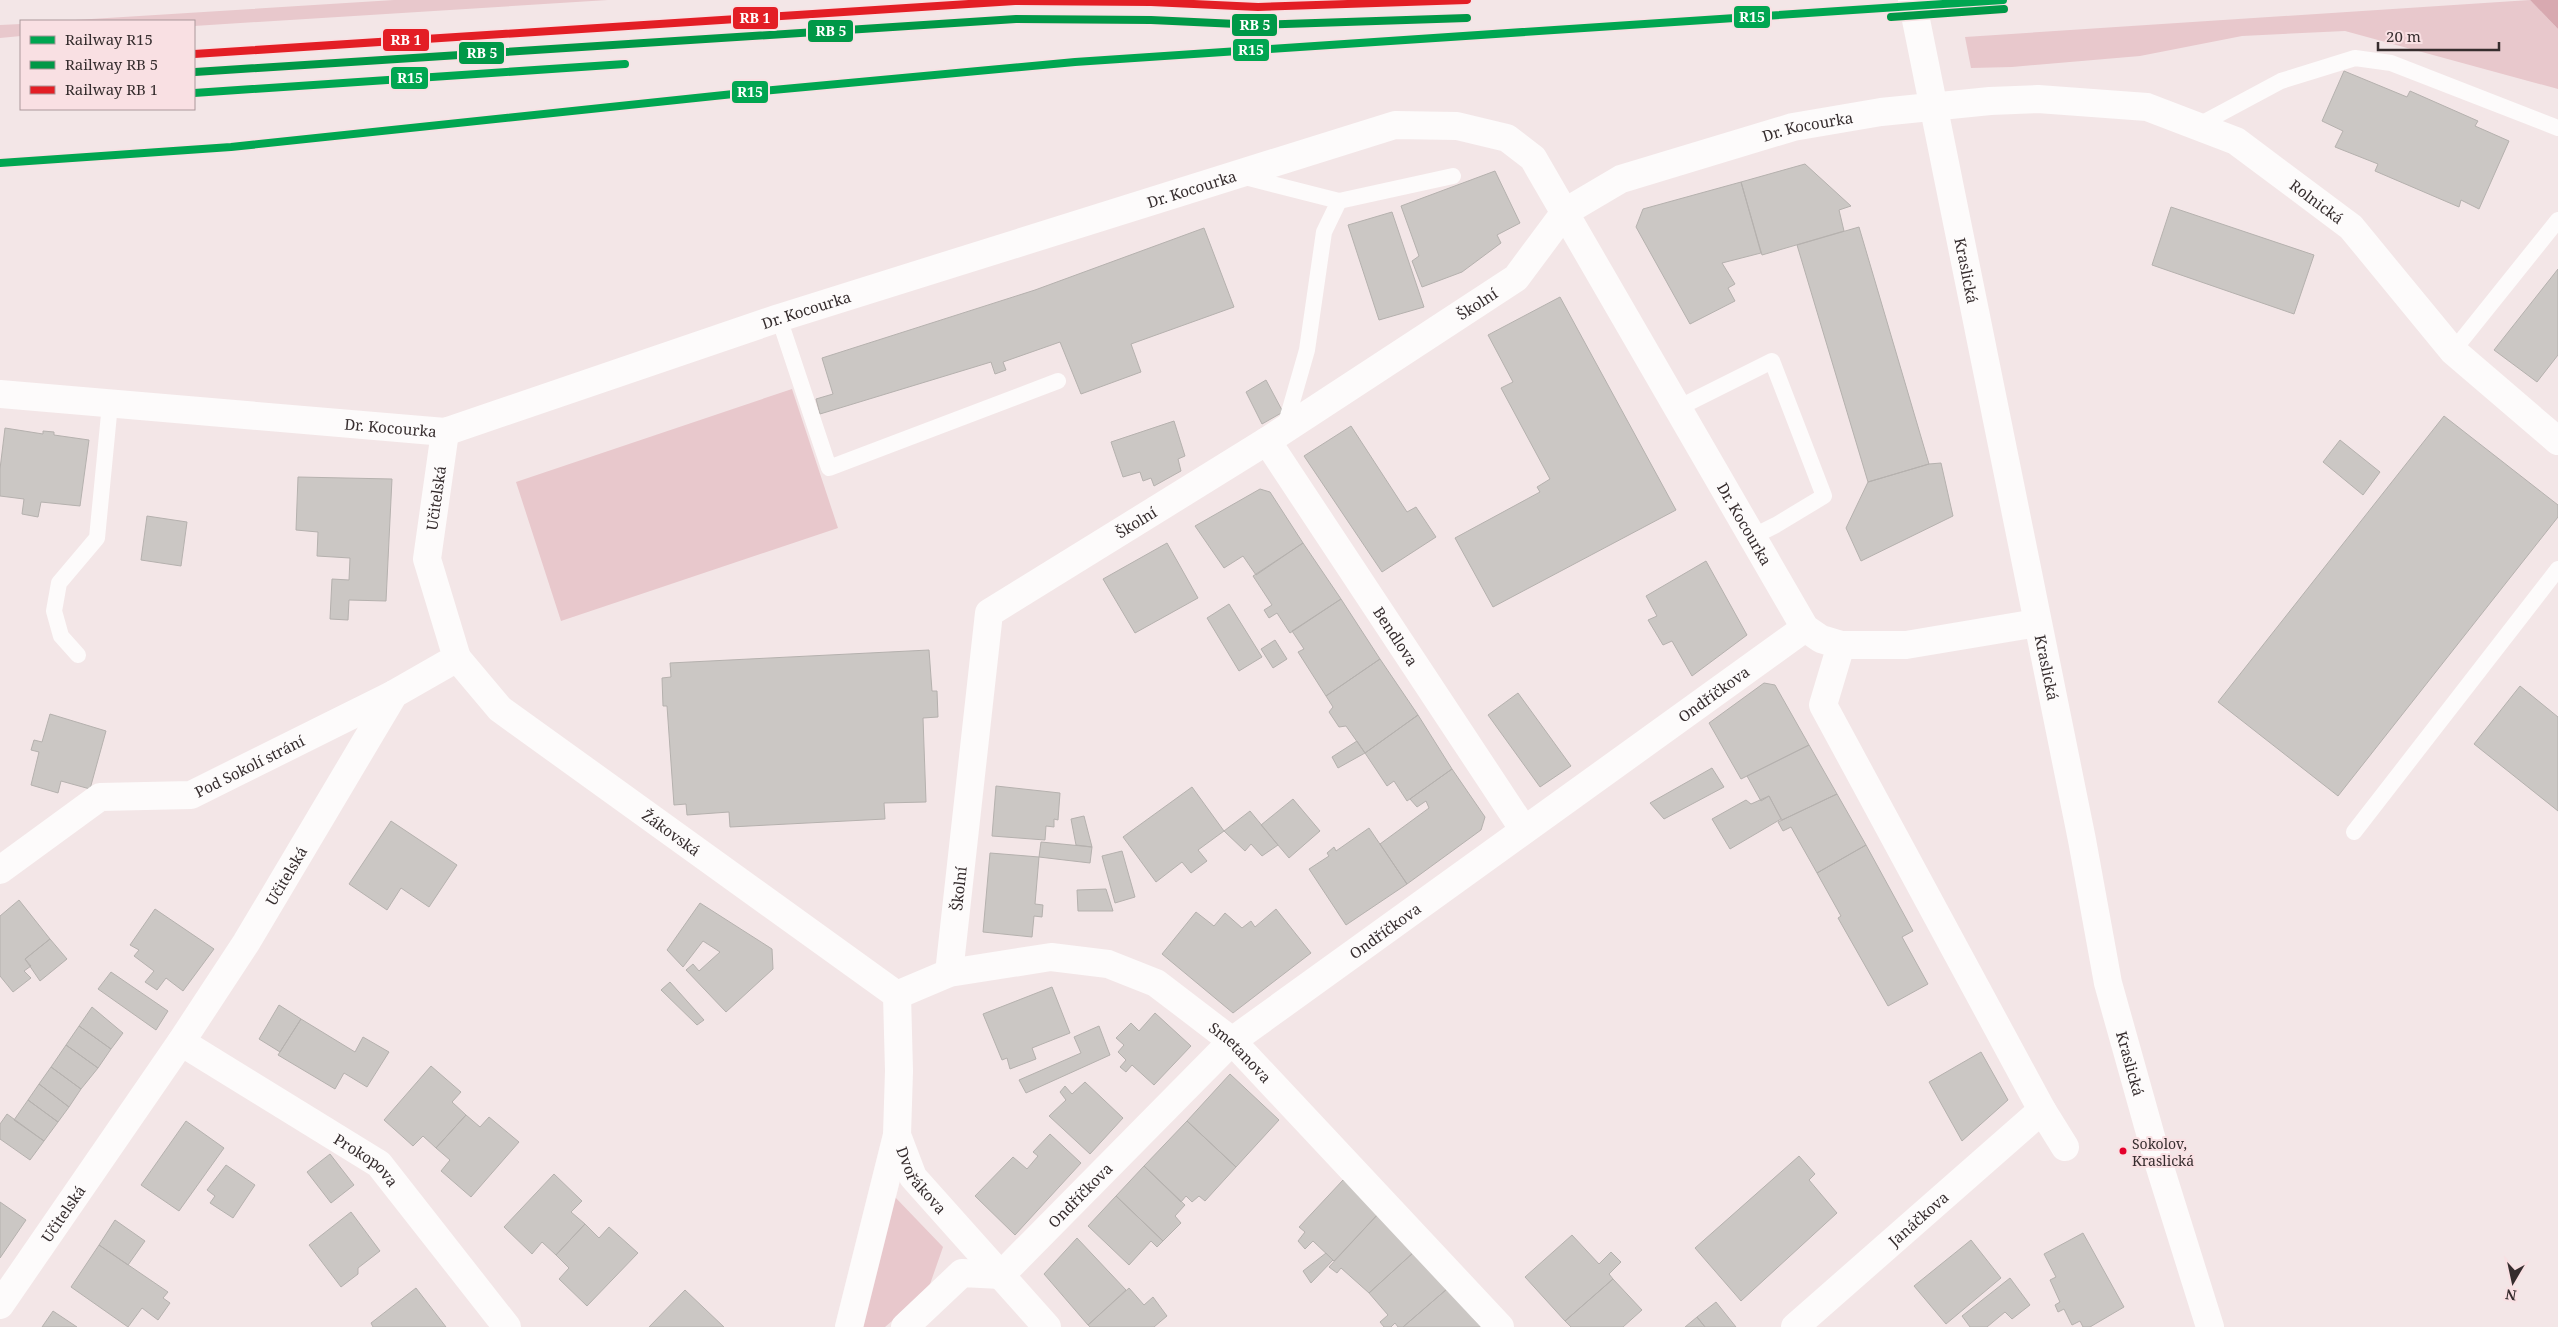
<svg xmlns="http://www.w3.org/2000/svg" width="2558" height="1327" font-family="'Noto Serif',serif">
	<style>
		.green { fill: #e8c8cc }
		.water { fill: #d8a9b0 }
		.building { fill: #cbc7c4; stroke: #b5b1ae }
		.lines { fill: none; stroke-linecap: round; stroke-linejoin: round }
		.lane { stroke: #fdfbfb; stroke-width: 16 }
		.street { stroke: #fdfbfb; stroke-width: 28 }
		.secondary { stroke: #fdfbfb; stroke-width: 28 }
		.rail-1-casing { stroke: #f9e0e3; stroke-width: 11 }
		.rail-2-casing { stroke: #f9e0e3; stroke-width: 11 }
		.rail-3-casing { stroke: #f9e0e3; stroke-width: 11 }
		.rail-1 { stroke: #00a651; stroke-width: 8 }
		.rail-2 { stroke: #009847; stroke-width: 8 }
		.rail-3 { stroke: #e31e25; stroke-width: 8 }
		.bus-dot { fill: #e4002b; stroke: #f9e0e3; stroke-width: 2 }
		.labels { text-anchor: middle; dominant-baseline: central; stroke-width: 4; stroke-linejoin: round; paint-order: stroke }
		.bus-label { font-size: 14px; fill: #362d2e; stroke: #f9e0e3; text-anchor: start }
		.street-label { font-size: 15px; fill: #362d2e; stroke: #f9e0e3 }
		.line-badge { stroke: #f9e0e3; stroke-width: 2 }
		.badge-label { font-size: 14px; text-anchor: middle; font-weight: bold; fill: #fff }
	</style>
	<rect width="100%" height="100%" fill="#f3e6e7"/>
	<path class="green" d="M 394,0 L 608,0 L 194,26 L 194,21 L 59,21 Z
		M 2530,0 L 2558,29 L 2558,89 L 2345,31 L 2242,36 L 2140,56 L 2012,67 L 1971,68 L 1965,37 Z
		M 21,24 L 21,36 L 0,38 L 0,25 Z
		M 792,389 L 838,528 L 561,621 L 516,482 Z
		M 894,1196 L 943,1247 L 928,1290 L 885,1327 L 863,1327 Z"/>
	<path class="water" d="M 2530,0 L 2558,0 L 2558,29 Z"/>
	<path class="building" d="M 2344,71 L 2407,97 L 2410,91 L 2478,121 L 2475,126 L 2509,141 L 2479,209 L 2461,200 L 2459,207 L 2375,171 L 2378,164 L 2335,147 L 2343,131 L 2322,121 Z
		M 1805,164 L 1851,206 L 1839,210 L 1844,231 L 1762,255 L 1741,182 Z
		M 1495,171 L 1520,223 L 1497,235 L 1501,243 L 1462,272 L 1422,287 L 1412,261 L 1419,256 L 1401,206 Z
		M 1741,182 L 1761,253 L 1722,263 L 1735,284 L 1728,288 L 1735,301 L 1690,324 L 1636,227 L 1643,209 Z
		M 2171,207 L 2314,255 L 2294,314 L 2152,265 Z
		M 1392,212 L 1424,307 L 1379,320 L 1348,225 Z
		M 1859,227 L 1929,464 L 1868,482 L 1797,245 Z
		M 1204,228 L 1234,307 L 1131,344 L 1141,372 L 1081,394 L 1060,342 L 1003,362 L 1006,370 L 995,374 L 991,362 L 820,414 L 816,399 L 833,394 L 822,358 L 1035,290 Z
		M 2558,269 L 2558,355 L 2537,382 L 2494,350 Z
		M 1560,297 L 1676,510 L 1493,607 L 1455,538 L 1540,492 L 1537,487 L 1550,479 L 1501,388 L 1513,382 L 1488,335 Z
		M 1266,380 L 1283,412 L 1262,424 L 1246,392 Z
		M 2444,416 L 2558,505 L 2558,517 L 2338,796 L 2218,702 Z
		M 1174,421 L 1185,456 L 1178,459 L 1181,471 L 1154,486 L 1151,478 L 1143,481 L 1140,472 L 1123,477 L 1111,442 Z
		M 1351,426 L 1407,512 L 1416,507 L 1436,537 L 1382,572 L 1304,456 Z
		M 5,428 L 43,434 L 43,431 L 54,432 L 54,435 L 89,440 L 80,506 L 41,502 L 38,517 L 22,514 L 24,499 L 0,496 L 0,469 Z
		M 2340,440 L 2380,472 L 2363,495 L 2323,462 Z
		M 1941,463 L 1953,516 L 1861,561 L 1846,528 L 1868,482 L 1929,464 Z
		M 298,477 L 392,479 L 386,601 L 349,600 L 348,620 L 330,619 L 332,579 L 349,580 L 350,558 L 317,556 L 318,532 L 296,530 Z
		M 1260,489 L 1270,492 L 1303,543 L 1256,575 L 1243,556 L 1224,568 L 1195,526 Z
		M 147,516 L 187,522 L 181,566 L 141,560 Z
		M 1167,543 L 1198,598 L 1135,633 L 1103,579 Z
		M 1303,543 L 1341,599 L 1290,633 L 1277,613 L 1269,618 L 1264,610 L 1272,605 L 1253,576 Z
		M 1706,561 L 1747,635 L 1692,676 L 1672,641 L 1663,645 L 1648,620 L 1657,616 L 1646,596 Z
		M 1341,599 L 1380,659 L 1326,696 L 1298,652 L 1304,649 L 1292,631 Z
		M 1229,604 L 1262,657 L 1239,671 L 1207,618 Z
		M 1275,640 L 1287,659 L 1273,668 L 1261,649 Z
		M 929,650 L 932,691 L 937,691 L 938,717 L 923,718 L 926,802 L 884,803 L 885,819 L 730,827 L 729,812 L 687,815 L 686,804 L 674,805 L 667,706 L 663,706 L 662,678 L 671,677 L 670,663 Z
		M 1380,659 L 1418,715 L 1365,753 L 1346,726 L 1339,727 L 1329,712 L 1333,707 L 1326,696 Z
		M 1764,683 L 1775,685 L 1809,745 L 1741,779 L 1709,723 Z
		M 2520,686 L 2558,717 L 2558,811 L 2474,744 Z
		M 1518,693 L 1571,766 L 1540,787 L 1488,715 Z
		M 50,714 L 106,731 L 90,789 L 61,781 L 58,793 L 31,785 L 39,752 L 31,750 L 34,740 L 42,742 Z
		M 1418,715 L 1452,769 L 1407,801 L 1394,781 L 1387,786 L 1365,753 Z
		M 1357,741 L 1365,753 L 1338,768 L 1332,757 Z
		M 1809,745 L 1837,794 L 1782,820 L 1769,796 L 1761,801 L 1747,776 Z
		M 1712,768 L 1724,787 L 1664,819 L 1650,803 Z
		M 1452,769 L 1485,817 L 1481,830 L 1407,884 L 1380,844 L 1429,808 L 1426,801 L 1417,807 L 1410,799 Z
		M 996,786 L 1060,793 L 1058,820 L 1054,819 L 1054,827 L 1046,826 L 1045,840 L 992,836 Z
		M 1192,787 L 1224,831 L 1198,850 L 1207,861 L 1191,873 L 1182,862 L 1156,882 L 1123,837 Z
		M 1837,794 L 1866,845 L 1817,873 L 1791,827 L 1783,831 L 1778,822 Z
		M 1769,796 L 1781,819 L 1730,849 L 1712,819 L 1746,800 L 1751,804 Z
		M 1293,799 L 1320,831 L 1289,858 L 1261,825 Z
		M 1250,811 L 1278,845 L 1262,856 L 1251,844 L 1245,851 L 1224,831 Z
		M 1084,816 L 1092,847 L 1076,845 L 1071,819 Z
		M 391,821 L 457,865 L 429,907 L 401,888 L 387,910 L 349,884 Z
		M 1369,828 L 1407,884 L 1346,925 L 1309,869 L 1329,856 L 1327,853 L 1334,847 L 1336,851 Z
		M 1041,842 L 1092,847 L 1090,863 L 1039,857 Z
		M 1866,845 L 1913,931 L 1902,937 L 1928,984 L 1888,1006 L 1838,918 L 1841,916 L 1817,873 Z
		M 1122,851 L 1135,897 L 1115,903 L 1102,856 Z
		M 990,853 L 1039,857 L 1035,904 L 1043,905 L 1042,917 L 1034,916 L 1032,937 L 983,932 Z
		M 1106,889 L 1113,911 L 1078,911 L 1077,890 Z
		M 19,900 L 50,939 L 25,959 L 31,966 L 24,971 L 31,978 L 13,992 L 0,976 L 0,916 Z
		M 700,903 L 772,949 L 773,969 L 726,1012 L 686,970 L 693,964 L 699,971 L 720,952 L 703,941 L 683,967 L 667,950 Z
		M 155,909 L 214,949 L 183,991 L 166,978 L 157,990 L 145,982 L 154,971 L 134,956 L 139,950 L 130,945 Z
		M 1276,909 L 1311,953 L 1233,1013 L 1162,954 L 1196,912 L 1214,926 L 1225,913 L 1242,928 L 1251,921 L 1255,927 Z
		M 50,939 L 67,959 L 40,981 L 25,959 Z
		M 111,972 L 168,1011 L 156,1030 L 98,989 Z
		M 670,982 L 704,1020 L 697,1025 L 661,990 Z
		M 1052,987 L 1070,1033 L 1032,1048 L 1036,1059 L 1010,1069 L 1007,1058 L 1002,1060 L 983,1014 Z
		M 279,1005 L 301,1019 L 280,1052 L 259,1039 Z
		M 92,1007 L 123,1033 L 111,1049 L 79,1026 Z
		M 1155,1013 L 1191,1046 L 1154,1085 L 1132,1065 L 1126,1072 L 1120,1067 L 1126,1060 L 1118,1052 L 1124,1045 L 1116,1038 L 1131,1023 L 1139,1031 Z
		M 301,1019 L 355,1052 L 363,1037 L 389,1052 L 367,1087 L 344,1073 L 335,1089 L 278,1055 Z
		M 79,1026 L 111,1049 L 98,1068 L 66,1045 Z
		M 1099,1026 L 1110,1055 L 1026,1093 L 1019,1080 L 1081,1053 L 1074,1037 Z
		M 66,1045 L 98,1068 L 81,1089 L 51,1067 Z
		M 1981,1052 L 2008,1100 L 1962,1141 L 1929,1082 Z
		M 431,1066 L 461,1092 L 452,1102 L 466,1115 L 436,1148 L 423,1136 L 413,1146 L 384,1120 Z
		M 51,1067 L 81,1089 L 69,1107 L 39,1084 Z
		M 1230,1074 L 1279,1120 L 1236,1167 L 1187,1121 Z
		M 1085,1082 L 1123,1118 L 1090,1154 L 1049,1116 L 1066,1100 L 1060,1092 L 1065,1086 L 1072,1094 Z
		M 39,1084 L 69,1107 L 58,1122 L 28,1100 Z
		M 28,1100 L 58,1122 L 44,1141 L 14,1120 Z
		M 7,1114 L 44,1141 L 30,1160 L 0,1139 L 0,1124 Z
		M 466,1115 L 480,1127 L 489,1117 L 519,1142 L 471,1197 L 441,1171 L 450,1160 L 436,1148 Z
		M 186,1121 L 224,1148 L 179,1211 L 141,1185 Z
		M 1187,1121 L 1236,1167 L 1205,1201 L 1199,1196 L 1192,1202 L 1186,1196 L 1181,1202 L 1144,1166 Z
		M 1050,1134 L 1081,1163 L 1015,1235 L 975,1196 L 1013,1157 L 1027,1169 L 1038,1156 L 1033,1152 Z
		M 330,1154 L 354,1185 L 331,1203 L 307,1172 Z
		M 1799,1156 L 1815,1174 L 1809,1180 L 1837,1213 L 1741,1301 L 1695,1248 Z
		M 226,1165 L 255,1185 L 233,1218 L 210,1203 L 215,1196 L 207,1190 Z
		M 1144,1166 L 1185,1205 L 1175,1216 L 1181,1223 L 1163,1241 L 1116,1196 Z
		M 554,1174 L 582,1201 L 571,1212 L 585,1224 L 556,1255 L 542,1242 L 532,1254 L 504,1227 Z
		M 1343,1180 L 1379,1213 L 1334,1261 L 1313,1241 L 1305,1249 L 1298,1241 L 1305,1232 L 1299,1227 Z
		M 1116,1196 L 1163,1241 L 1157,1247 L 1151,1241 L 1129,1265 L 1088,1226 Z
		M 0,1202 L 26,1220 L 0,1258 Z
		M 351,1212 L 380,1251 L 358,1268 L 358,1274 L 341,1287 L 309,1245 Z
		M 1379,1213 L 1414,1252 L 1369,1293 L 1341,1268 L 1337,1273 L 1329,1267 Z
		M 115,1220 L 145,1241 L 128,1265 L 99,1245 Z
		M 585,1224 L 599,1238 L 609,1227 L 638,1253 L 587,1306 L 559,1279 L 569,1268 L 556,1255 Z
		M 2083,1233 L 2124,1307 L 2090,1327 L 2083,1327 L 2080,1321 L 2072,1325 L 2064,1309 L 2058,1312 L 2055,1305 L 2060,1302 L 2050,1280 L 2056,1277 L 2044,1254 Z
		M 1572,1235 L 1599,1264 L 1611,1252 L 1621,1262 L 1609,1274 L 1613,1279 L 1565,1321 L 1525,1277 Z
		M 1077,1238 L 1126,1290 L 1088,1325 L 1044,1274 Z
		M 1971,1240 L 2001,1278 L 1946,1324 L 1914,1286 Z
		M 99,1245 L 168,1292 L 163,1298 L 170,1303 L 158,1320 L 142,1308 L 128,1327 L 71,1287 Z
		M 1414,1252 L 1447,1289 L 1403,1327 L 1398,1327 L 1395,1323 L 1391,1327 L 1384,1327 L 1380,1322 L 1388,1315 L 1369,1293 Z
		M 1326,1253 L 1333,1260 L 1311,1283 L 1303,1271 Z
		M 2010,1278 L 2030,1305 L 2012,1319 L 2005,1312 L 1987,1327 L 1970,1327 L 1962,1316 Z
		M 1613,1279 L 1642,1310 L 1623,1327 L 1571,1327 L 1565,1321 Z
		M 416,1288 L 446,1327 L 373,1327 L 371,1323 Z
		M 1129,1288 L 1144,1305 L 1153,1297 L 1167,1316 L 1154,1327 L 1090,1327 L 1088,1325 Z
		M 1447,1289 L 1481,1327 L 1403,1327 Z
		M 685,1290 L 724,1327 L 649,1327 Z
		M 1716,1302 L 1736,1327 L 1705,1327 L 1697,1317 Z
		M 53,1311 L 77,1327 L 42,1327 Z
		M 1697,1317 L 1705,1327 L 1685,1327 Z"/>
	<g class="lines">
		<path class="lane" d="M 2197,126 L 2281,81 L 2355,58 L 2391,63 L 2558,128
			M 1241,176 L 1339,201 L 1453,176
			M 779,318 L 829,468 L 1058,381
			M 2453,351 L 2558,220
			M 1678,408 L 1772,361 L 1824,496 L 1776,525 L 1752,537
			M 1284,430 L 1307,350 L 1324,232 L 1339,201
			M 78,655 L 61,636 L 54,611 L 59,583 L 97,538 L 110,404
			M 2354,832 L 2558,569"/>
		<g class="street">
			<path id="s1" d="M 0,394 L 445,432 L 779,318 L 1395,125 L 1457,126 L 1507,138 L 1533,158 L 1805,628 L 1821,639 L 1841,645 L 1906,645 L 2037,623"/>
			<path id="s2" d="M 1267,441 L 1524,830"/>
			<path d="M 1841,645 L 1823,705 L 2042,1110 L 2065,1147"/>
			<path id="s3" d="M 457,658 L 500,709 L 897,995"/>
			<path id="s4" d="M 0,870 L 100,797 L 191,795 L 394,694"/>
			<path id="s5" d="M 949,973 L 989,613 L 1267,441 L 1516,278 L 1565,212 L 1621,179 L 1793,127 L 1881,112 L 1990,101 L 2038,99 L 2147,107 L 2236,141 L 2351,227 L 2453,351 L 2558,441"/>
			<path id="s6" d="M 897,995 L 949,973 L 1051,957 L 1108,964 L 1156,983 L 1232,1041 L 1500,1327"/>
			<path id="s7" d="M 897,995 L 899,1071 L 897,1135 L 913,1177 L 1047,1327"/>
			<path id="s8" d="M 181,1042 L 379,1164 L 507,1327"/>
			<path id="s9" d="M 0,1305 L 181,1042 L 246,943 L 394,694 L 457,658 L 427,559 L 445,432"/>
			<path d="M 849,1327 L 897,1135"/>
			<path id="s10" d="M 905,1327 L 962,1273 L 1001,1275 L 1232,1041 L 1805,628"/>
			<path id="s11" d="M 1795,1327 L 2042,1110"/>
		</g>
		<path class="secondary" id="s12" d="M 1912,0 L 2082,840 L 2108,983 L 2157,1158 L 2210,1327"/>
		<g class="rail-1-casing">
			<path id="rail-1" d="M 194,93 L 625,64
				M 0,163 L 231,147 L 762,91 L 1075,62 L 2003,0"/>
		</g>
		<g class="rail-2-casing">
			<path id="rail-2" d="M 1891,17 L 2004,9
				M 195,72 L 1016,19 L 1151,20 L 1258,25 L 1467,18"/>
		</g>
		<g class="rail-3-casing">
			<path id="rail-3" d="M 194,54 L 1015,1 L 1151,2 L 1258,7 L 1467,0"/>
		</g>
		<use href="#rail-1" class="rail-1"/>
		<use href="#rail-2" class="rail-2"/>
		<use href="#rail-3" class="rail-3"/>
	</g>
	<circle class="bus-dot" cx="2123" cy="1151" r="4.5"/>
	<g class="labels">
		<g class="bus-label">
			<text x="2132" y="1143">Sokolov,<tspan x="2132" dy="17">Kraslická</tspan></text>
		</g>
		<g class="street-label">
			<text stroke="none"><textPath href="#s5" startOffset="1328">Dr. Kocourka</textPath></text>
			<text stroke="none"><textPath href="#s1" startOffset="1232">Dr. Kocourka</textPath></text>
			<text stroke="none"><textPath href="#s5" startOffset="1866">Rolnická</textPath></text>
			<text stroke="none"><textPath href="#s12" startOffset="276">Kraslická</textPath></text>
			<text stroke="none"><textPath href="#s5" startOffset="940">Školní</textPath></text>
			<text stroke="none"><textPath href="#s1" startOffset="828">Dr. Kocourka</textPath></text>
			<text stroke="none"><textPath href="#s1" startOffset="392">Dr. Kocourka</textPath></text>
			<text stroke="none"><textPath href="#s9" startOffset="965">Učitelská</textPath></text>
			<text stroke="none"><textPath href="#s5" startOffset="535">Školní</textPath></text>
			<text stroke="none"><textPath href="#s1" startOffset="2014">Dr. Kocourka</textPath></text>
			<text stroke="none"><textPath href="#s2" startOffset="234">Bendlova</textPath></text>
			<text stroke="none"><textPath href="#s12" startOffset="681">Kraslická</textPath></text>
			<text stroke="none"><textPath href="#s10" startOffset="1040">Ondříčkova</textPath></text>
			<text stroke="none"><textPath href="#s4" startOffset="280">Pod Sokolí strání</textPath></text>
			<text stroke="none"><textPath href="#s3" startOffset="278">Žákovská</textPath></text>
			<text stroke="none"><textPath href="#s9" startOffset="516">Učitelská</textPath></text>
			<text stroke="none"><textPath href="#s5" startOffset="85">Školní</textPath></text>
			<text stroke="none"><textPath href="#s10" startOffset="635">Ondříčkova</textPath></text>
			<text stroke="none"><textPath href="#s6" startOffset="378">Smetanova</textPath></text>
			<text stroke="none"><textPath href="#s12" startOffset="1086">Kraslická</textPath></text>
			<text stroke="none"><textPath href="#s8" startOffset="220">Prokopova</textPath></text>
			<text stroke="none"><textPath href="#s7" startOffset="192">Dvořákova</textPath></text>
			<text stroke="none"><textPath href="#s10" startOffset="230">Ondříčkova</textPath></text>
			<text stroke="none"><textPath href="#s9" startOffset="111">Učitelská</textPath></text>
			<text stroke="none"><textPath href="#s11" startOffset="164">Janáčkova</textPath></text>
		</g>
	</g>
	<g class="line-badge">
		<rect x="1733" y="5" width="38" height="24" rx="5" fill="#00a651"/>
		<rect x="732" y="6" width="47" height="24" rx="5" fill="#e31e25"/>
		<rect x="1231" y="13" width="47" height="24" rx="5" fill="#009847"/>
		<rect x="807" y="19" width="47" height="24" rx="5" fill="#009847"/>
		<rect x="382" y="28" width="48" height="24" rx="5" fill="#e31e25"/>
		<rect x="1232" y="38" width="38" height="24" rx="5" fill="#00a651"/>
		<rect x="458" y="41" width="47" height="24" rx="5" fill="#009847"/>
		<rect x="390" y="66" width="39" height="24" rx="5" fill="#00a651"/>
		<rect x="731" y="80" width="38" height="24" rx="5" fill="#00a651"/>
	</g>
	<g class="badge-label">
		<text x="1752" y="22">R15</text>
		<text x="755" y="23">RB 1</text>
		<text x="1255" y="30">RB 5</text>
		<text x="831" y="36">RB 5</text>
		<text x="406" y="45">RB 1</text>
		<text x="1251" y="55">R15</text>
		<text x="482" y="58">RB 5</text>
		<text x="410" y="83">R15</text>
		<text x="750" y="97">R15</text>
	</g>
	<rect x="20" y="20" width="175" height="90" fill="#f9e0e3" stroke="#ab989b"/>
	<rect x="30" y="36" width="25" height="8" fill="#00a651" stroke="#ab989b"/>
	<text x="65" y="45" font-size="15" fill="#362d2e">Railway R15</text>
	<rect x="30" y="61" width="25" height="8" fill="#009847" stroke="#ab989b"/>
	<text x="65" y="70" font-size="15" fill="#362d2e">Railway RB 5</text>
	<rect x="30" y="86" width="25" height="8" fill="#e31e25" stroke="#ab989b"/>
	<text x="65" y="95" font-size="15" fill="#362d2e">Railway RB 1</text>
	<g transform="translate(2513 1282) rotate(189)" stroke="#f9e0e3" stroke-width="4" paint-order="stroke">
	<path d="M0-4L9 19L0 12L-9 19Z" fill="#362d2e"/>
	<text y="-8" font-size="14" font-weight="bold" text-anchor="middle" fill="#362d2e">N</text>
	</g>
	<path d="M2378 42v8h121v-8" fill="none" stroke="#362d2e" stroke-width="2.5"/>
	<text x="2386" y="42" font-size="15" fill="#362d2e" stroke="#f9e0e3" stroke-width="4" paint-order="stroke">20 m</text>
</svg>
